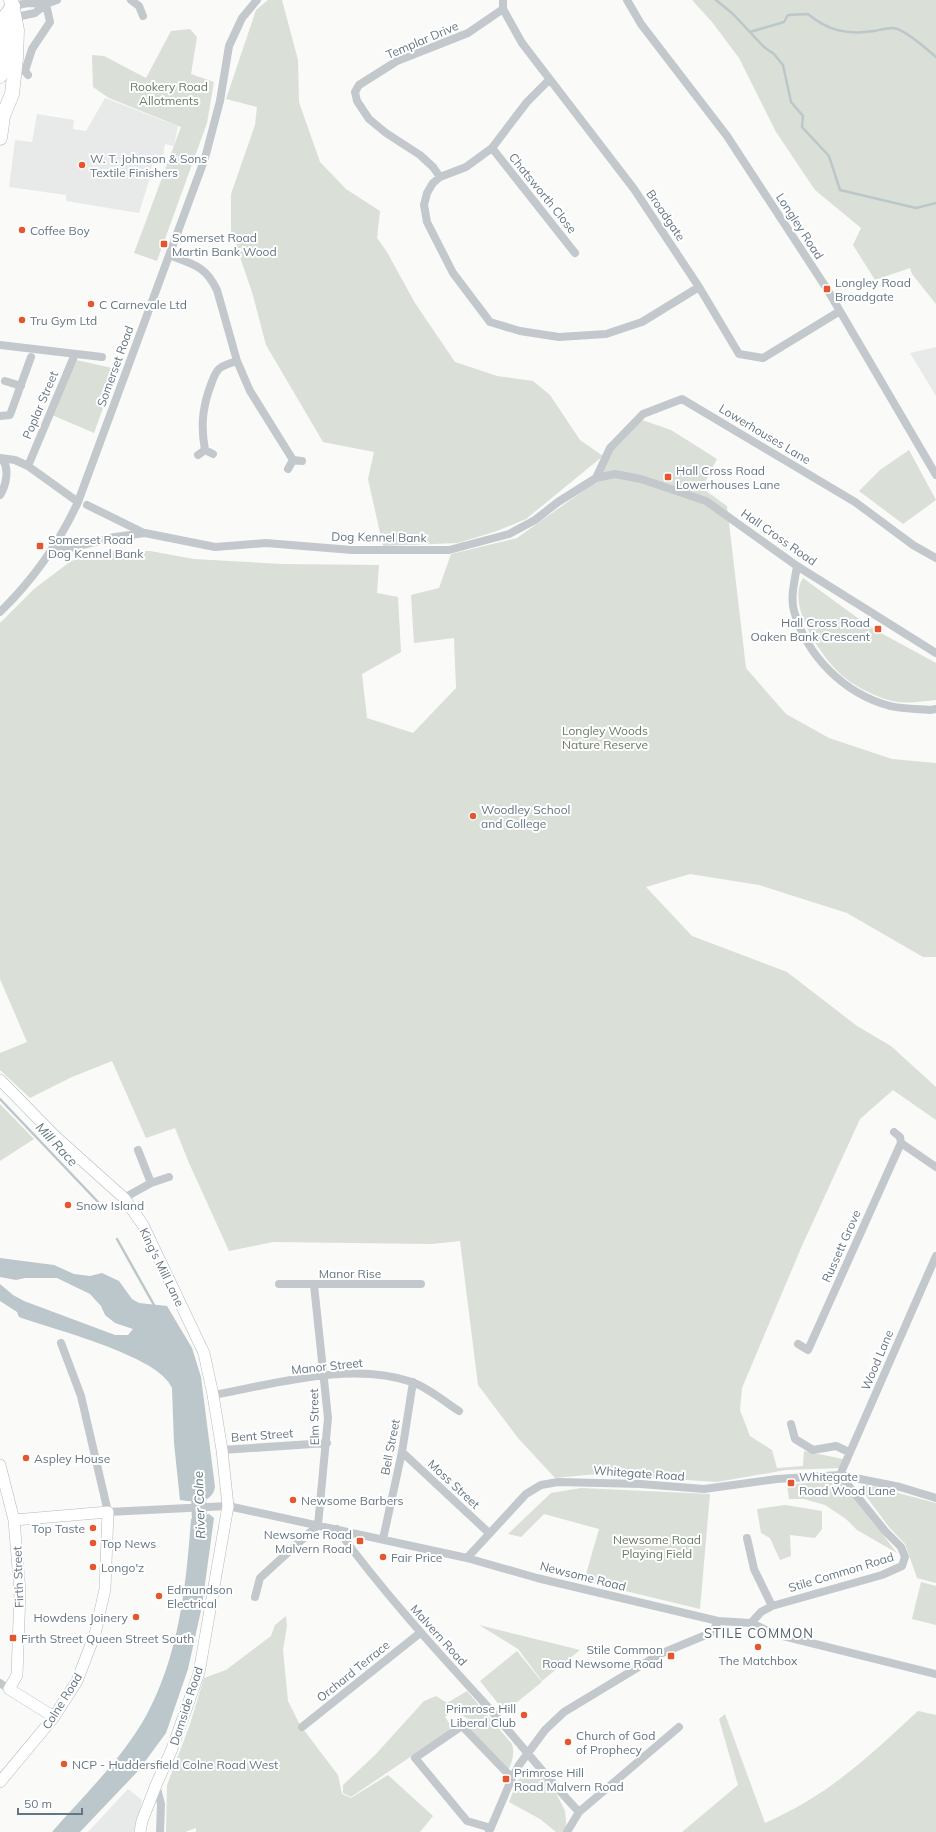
<svg xmlns="http://www.w3.org/2000/svg" width="936" height="1832" font-family="Mulish,sans-serif">
	<style>
		.built { fill: #e8e9e9 }
		.green { fill: #dadfd7 }
		.water { fill: #bbc7cb }
		.lines { fill: none; stroke-linecap: round; stroke-linejoin: round }
		.stream { stroke: #bbc7cb; stroke-width: 2.5 }
		.river { stroke: #bbc7cb; stroke-width: 15 }
		.secondary-casing { stroke: #b3babf; stroke-width: 12 }
		.highway-casing { stroke: #b4b9bd; stroke-width: 15 }
		.street { stroke: #c3c8cc; stroke-width: 8 }
		.secondary { stroke: #fff; stroke-width: 11 }
		.highway { stroke: #fff; stroke-width: 14 }
		.poi-dot { fill: #e4572e; stroke: #fff; stroke-width: 1.5 }
		.labels { text-anchor: middle; dominant-baseline: central; stroke-width: 4; stroke-linejoin: round; paint-order: stroke }
		.street-label { font-size: 12px; fill: #657683; stroke: #fff }
		.park-label { font-size: 12px; fill: #687a64; stroke: #fff }
		.poi-label { font-size: 12px; fill: #657683; stroke: #fff; text-anchor: start }
		.water-label { font-size: 13px; font-style: italic; fill: #60757c; stroke: #fff }
		.neighbourhood-label { font-size: 13px; letter-spacing: 1px; fill: #57646e; stroke: #fff }
	</style>
	<rect width="100%" height="100%" fill="#fafaf8"/>
	<path class="built" d="M 105,98 L 178,126 L 174,146 L 165,144 L 163,156 L 154,154 L 149,181 L 139,213 L 66,201 L 66,195 L 9,187 L 15,140 L 32,142 L 37,114 L 74,120 L 73,129 L 86,131 Z
		M 936,347 L 936,396 L 910,353 Z
		M 128,1789 L 142,1800 L 135,1832 L 88,1832 Z"/>
	<path class="green" d="M 268,0 L 282,0 L 298,60 L 299,102 L 320,162 L 346,189 L 380,211 L 377,238 L 387,252 L 415,303 L 455,362 L 497,376 L 533,381 L 550,395 L 580,440 L 603,456 L 526,519 L 497,531 L 458,543 L 383,546 L 368,479 L 374,452 L 323,442 L 266,345 L 252,292 L 231,231 L 231,194 L 255,125 L 257,107 L 226,99 L 256,10 Z
		M 692,0 L 936,0 L 936,304 L 912,274 L 910,268 L 875,280 L 853,245 L 861,228 L 815,190 L 776,132 L 739,58 L 712,22 Z
		M 190,29 L 197,37 L 191,74 L 214,82 L 207,123 L 157,261 L 134,253 L 181,127 L 109,98 L 93,87 L 92,55 L 104,56 L 146,78 L 171,31 Z
		M 76,360 L 117,369 L 94,433 L 52,415 Z
		M 642,420 L 671,430 L 717,459 L 702,488 L 727,506 L 746,668 L 786,714 L 829,738 L 892,759 L 936,763 L 936,957 L 923,957 L 847,913 L 759,885 L 690,874 L 646,887 L 692,936 L 787,972 L 857,1026 L 891,1046 L 936,1087 L 936,1120 L 893,1090 L 860,1119 L 801,1248 L 742,1388 L 740,1410 L 750,1436 L 772,1450 L 777,1468 L 803,1466 L 804,1451 L 843,1459 L 841,1468 L 786,1470 L 717,1482 L 597,1474 L 555,1478 L 518,1438 L 478,1385 L 460,1241 L 432,1244 L 273,1242 L 229,1251 L 189,1163 L 175,1128 L 146,1138 L 112,1061 L 72,1077 L 30,1098 L 0,1070 L 0,1053 L 27,1042 L 0,979 L 0,623 L 34,589 L 71,561 L 110,551 L 150,551 L 194,559 L 282,564 L 379,565 L 377,593 L 398,597 L 401,652 L 362,674 L 367,718 L 413,733 L 456,688 L 454,638 L 414,643 L 411,595 L 439,588 L 451,554 L 517,538 L 590,486 L 599,481 L 610,451 Z
		M 909,450 L 936,500 L 903,524 L 859,491 L 880,470 Z
		M 803,578 L 870,627 L 936,663 L 936,700 C 918,702 899,705 882,698 C 869,693 855,686 845,678 C 823,660 785,605 803,578 Z
		M 0,1104 L 34,1139 L 0,1161 Z
		M 825,1481 L 836,1481 L 843,1483 L 897,1553 L 857,1530 L 846,1519 L 825,1505 L 804,1499 L 789,1499 L 787,1485 Z
		M 864,1484 L 936,1503 L 936,1583 L 917,1578 L 905,1544 L 889,1527 L 860,1488 Z
		M 581,1488 L 710,1494 L 700,1609 L 584,1581 L 599,1529 L 544,1514 L 521,1537 L 508,1534 L 551,1493 Z
		M 785,1505 L 822,1511 L 822,1529 L 815,1538 L 790,1535 L 791,1556 L 780,1560 L 770,1538 L 761,1533 L 757,1509 Z
		M 921,1582 L 936,1586 L 936,1625 L 912,1619 Z
		M 286,1616 L 287,1626 L 283,1650 L 288,1701 L 300,1725 L 338,1775 L 342,1794 L 351,1798 L 388,1775 L 433,1816 L 420,1832 L 196,1832 L 196,1828 L 185,1832 L 166,1832 L 167,1785 L 190,1724 L 204,1678 L 226,1670 L 271,1636 L 275,1625 Z
		M 479,1625 L 580,1650 L 542,1681 L 518,1649 Z
		M 517,1651 L 542,1682 L 505,1712 L 480,1681 Z
		M 467,1691 L 512,1744 C 515,1754 512,1762 508,1771 L 463,1725 L 470,1720 L 452,1709 L 445,1717 L 454,1730 L 425,1747 L 351,1797 L 343,1793 L 343,1785 L 375,1755 L 424,1701 L 436,1696 L 447,1703 Z
		M 918,1711 L 936,1715 L 936,1832 L 682,1832 L 738,1785 L 719,1719 L 725,1714 L 765,1823 C 829,1795 867,1758 918,1711 Z
		M 524,1775 L 536,1775 L 550,1781 L 565,1811 L 567,1832 L 556,1832 L 540,1819 L 509,1802 L 517,1781 Z"/>
	<path class="water" d="M 0,1258 L 54,1265 L 74,1274 L 90,1276 L 102,1273 L 119,1281 L 132,1299 L 139,1303 L 167,1306 L 192,1348 L 201,1377 L 215,1487 C 212,1504 195,1502 180,1500 L 174,1443 L 172,1388 C 160,1356 52,1329 19,1317 L 17,1312 L 0,1301 L 0,1284 L 13,1295 L 24,1301 L 115,1335 L 128,1335 L 133,1329 L 115,1323 L 105,1315 L 101,1306 L 90,1294 L 57,1278 L 25,1278 L 16,1280 L 0,1277 Z
		M 209,1514 L 214,1518 L 202,1606 L 188,1669 L 166,1733 L 138,1771 L 80,1832 L 52,1832 C 84,1795 122,1759 146,1716 C 179,1655 186,1587 191,1519 Z"/>
	<g class="lines">
		<path class="stream" d="M 716,0 L 733,14 L 764,47 L 774,54 L 783,65 L 791,102 L 803,116 L 802,127 L 829,156 L 840,190 L 916,208 L 936,203
			M 750,32 L 784,22 L 788,15 L 808,14 C 828,31 848,35 874,31 C 880,30 887,28 893,28 C 903,28 928,50 936,57
			M 0,1099 L 99,1203
			M 117,1239 L 154,1305"/>
		<path class="river" d="M 198,1479 L 200,1537"/>
		<g class="secondary-casing">
			<path id="secondary" d="M 0,1080 L 56,1137 L 124,1198 L 143,1225 L 204,1353 L 213,1395 L 222,1450 L 228,1506 L 199,1673 L 172,1749 L 156,1785 L 142,1821 L 140,1832
				M 0,1465 L 14,1520 L 20,1592 L 17,1675 L 9,1689 L 54,1717
				M 0,1782 L 54,1717 L 77,1681 L 95,1634 L 105,1589 L 108,1512 L 14,1520"/>
		</g>
		<g class="highway-casing">
			<path id="highway" d="M 0,76 L 7,52 L 5,17 L 13,6
				M 0,138 L 3,116 L 12,94 L 16,58 L 17,30 L 11,0"/>
		</g>
		<path class="street" d="M 131,0 L 139,6 L 143,16
			M 503,0 L 503,9 L 522,43 L 634,189 L 699,287 L 739,354 L 763,358 L 840,311
			M 627,0 L 641,24 L 727,136 L 827,289 L 936,475
			M 13,6 L 28,3 L 46,4
			M 11,18 L 35,13 L 46,4 L 57,0
			M 28,75 L 25,71 L 32,49 L 50,22 L 46,4
			M 549,80 L 527,102 L 492,148 L 466,167 L 440,177 L 433,183 L 427,193 L 424,205 L 427,222 L 453,273 L 490,322 L 520,331 L 559,337 L 606,334 L 642,322 L 699,287
			M 492,148 L 575,253
			M 440,177 L 433,167 L 420,155 L 386,133 L 369,119 L 357,101 L 355,92 L 359,85 L 397,61 L 468,33 L 503,9
			M 169,255 C 192,264 205,265 217,290 L 237,361 L 250,391 L 293,460 L 288,469
			M 0,345 L 102,357
			M 5,381 L 21,386
			M 0,416 L 10,415 L 31,357
			M 205,450 L 213,454
			M 198,455 L 205,450 C 201,428 202,411 209,390 C 212,383 213,376 218,370 C 222,365 231,363 237,361
			M 0,458 L 15,460 L 28,466 L 78,502
			M 293,460 L 302,461
			M 28,466 L 75,354
			M 596,478 L 610,448 L 643,414 L 682,399 L 855,502 L 913,545 L 936,558
			M 0,495 C 6,486 10,468 2,459
			M 87,505 L 144,533
			M 53,548 L 66,549 L 115,537 L 145,533 L 215,547 L 266,543 L 352,550 L 449,550 L 509,534 L 535,520 L 558,502 L 596,478 L 615,474 L 641,479 L 706,501 L 797,566 L 936,653
			M 797,566 C 795,580 790,597 794,611 C 807,657 845,694 890,706 C 902,709 917,709 930,710 L 936,709
			M 0,612 C 33,580 59,543 78,502 L 205,158 L 220,101 L 229,46 L 242,18 L 257,0
			M 894,1132 L 900,1137 L 901,1143 L 936,1167
			M 138,1150 L 151,1183
			M 124,1198 L 151,1183 L 169,1177
			M 279,1284 L 421,1284
			M 61,1343 L 81,1396 L 108,1512 L 228,1506 L 467,1558 L 537,1578 L 718,1621 L 751,1623 L 775,1634 L 936,1674
			M 798,1344 L 808,1350 L 901,1143
			M 213,1395 C 275,1384 351,1361 412,1382 C 427,1387 445,1402 459,1411
			M 791,1424 L 795,1439 L 813,1450 L 836,1446 L 849,1452
			M 222,1450 L 327,1443
			M 402,1452 L 489,1533
			M 840,1475 L 936,1256
			M 337,1529 C 383,1592 435,1649 488,1707 C 519,1742 547,1778 579,1812 L 679,1727
			M 747,1538 L 754,1569 L 772,1606
			M 383,1539 L 402,1452 L 413,1382
			M 467,1558 L 526,1494 L 541,1485 L 558,1482 L 641,1484 L 704,1489 L 777,1479 L 840,1475 L 900,1487 L 936,1498
			M 255,1597 L 260,1578 L 318,1525 L 328,1418 L 314,1285
			M 751,1623 L 761,1612 L 772,1606 L 882,1575 L 902,1566 L 905,1557 L 901,1547 L 885,1531 L 840,1475
			M 0,1683 L 9,1689
			M 302,1727 L 420,1633
			M 156,1785 L 161,1804 L 160,1832
			M 491,1828 L 467,1821 L 415,1758 L 462,1726 L 512,1778
			M 489,1832 L 512,1778 L 519,1765 L 545,1730 L 564,1712 L 660,1654 L 713,1632 L 718,1621
			M 567,1832 L 579,1812"/>
		<use href="#secondary" class="secondary"/>
		<use href="#highway" class="highway"/>
	</g>
	<g class="poi-dot">
		<circle cx="82" cy="165" r="4"/>
		<circle cx="22" cy="230" r="4"/>
		<rect x="160" y="240" width="8" height="8" rx="2"/>
		<rect x="823" y="285" width="8" height="8" rx="2"/>
		<circle cx="91" cy="304" r="4"/>
		<circle cx="22" cy="320" r="4"/>
		<rect x="664" y="473" width="8" height="8" rx="2"/>
		<rect x="36" y="542" width="8" height="8" rx="2"/>
		<rect x="874" y="625" width="8" height="8" rx="2"/>
		<circle cx="473" cy="816" r="4"/>
		<circle cx="68" cy="1205" r="4"/>
		<circle cx="26" cy="1458" r="4"/>
		<rect x="787" y="1479" width="8" height="8" rx="2"/>
		<circle cx="293" cy="1500" r="4"/>
		<circle cx="93" cy="1528" r="4"/>
		<rect x="356" y="1537" width="8" height="8" rx="2"/>
		<circle cx="93" cy="1543" r="4"/>
		<circle cx="383" cy="1557" r="4"/>
		<circle cx="93" cy="1567" r="4"/>
		<circle cx="159" cy="1596" r="4"/>
		<circle cx="136" cy="1617" r="4"/>
		<rect x="9" y="1634" width="8" height="8" rx="2"/>
		<circle cx="758" cy="1647" r="4"/>
		<rect x="667" y="1652" width="8" height="8" rx="2"/>
		<circle cx="524" cy="1715" r="4"/>
		<circle cx="568" cy="1742" r="4"/>
		<circle cx="64" cy="1764" r="4"/>
		<rect x="502" y="1775" width="8" height="8" rx="2"/>
	</g>
	<g class="labels">
		<g class="street-label">
			<text transform="translate(422 40) rotate(-23)">Templar Drive</text>
			<text transform="translate(543 193) rotate(51)">Chatsworth Close</text>
			<text transform="translate(666 215) rotate(56)">Broadgate</text>
			<text transform="translate(800 226) rotate(57)">Longley Road</text>
			<text transform="translate(115 366) rotate(-70)">Somerset Road</text>
			<text transform="translate(40 405) rotate(-67)">Poplar Street</text>
			<text transform="translate(765 434) rotate(31)">Lowerhouses Lane</text>
			<text transform="translate(379 537) rotate(1)">Dog Kennel Bank</text>
			<text transform="translate(779 537) rotate(35)">Hall Cross Road</text>
			<text transform="translate(841 1246) rotate(-66)">Russett Grove</text>
			<text transform="translate(162 1267) rotate(64)">King's Mill Lane</text>
			<text x="350" y="1273">Manor Rise</text>
			<text transform="translate(877 1360) rotate(-67)">Wood Lane</text>
			<text transform="translate(327 1366) rotate(-6)">Manor Street</text>
			<text transform="translate(314 1417) rotate(-91)">Elm Street</text>
			<text transform="translate(262 1435) rotate(-4)">Bent Street</text>
			<text transform="translate(390 1447) rotate(-79)">Bell Street</text>
			<text transform="translate(639 1473) rotate(4)">Whitegate Road</text>
			<text transform="translate(454 1484) rotate(43)">Moss Street</text>
			<text transform="translate(841 1572) rotate(-17)">Stile Common Road</text>
			<text transform="translate(583 1576) rotate(14)">Newsome Road</text>
			<text transform="translate(18 1577) rotate(-92)">Firth Street</text>
			<text transform="translate(439 1635) rotate(48)">Malvern Road</text>
			<text transform="translate(353 1671) rotate(-39)">Orchard Terrace</text>
			<text transform="translate(62 1701) rotate(-58)">Colne Road</text>
			<text transform="translate(186 1706) rotate(-72)">Damside Road</text>
		</g>
		<g class="park-label">
			<text x="169" y="86">Rookery Road<tspan x="169" dy="14">Allotments</tspan></text>
			<text x="605" y="730">Longley Woods<tspan x="605" dy="14">Nature Reserve</tspan></text>
			<text x="657" y="1539">Newsome Road<tspan x="657" dy="14">Playing Field</tspan></text>
		</g>
		<g class="poi-label">
			<text x="90" y="158">W. T. Johnson &amp; Sons<tspan x="90" dy="14">Textile Finishers</tspan></text>
			<text x="30" y="230">Coffee Boy</text>
			<text x="172" y="237">Somerset Road<tspan x="172" dy="14">Martin Bank Wood</tspan></text>
			<text x="835" y="282">Longley Road<tspan x="835" dy="14">Broadgate</tspan></text>
			<text x="99" y="304">C Carnevale Ltd</text>
			<text x="30" y="320">Tru Gym Ltd</text>
			<text x="676" y="470">Hall Cross Road<tspan x="676" dy="14">Lowerhouses Lane</tspan></text>
			<text x="48" y="539">Somerset Road<tspan x="48" dy="14">Dog Kennel Bank</tspan></text>
			<text x="870" y="622" text-anchor="end">Hall Cross Road<tspan x="870" dy="14">Oaken Bank Crescent</tspan></text>
			<text x="481" y="809">Woodley School<tspan x="481" dy="14">and College</tspan></text>
			<text x="76" y="1205">Snow Island</text>
			<text x="34" y="1458">Aspley House</text>
			<text x="799" y="1476">Whitegate<tspan x="799" dy="14">Road Wood Lane</tspan></text>
			<text x="301" y="1500">Newsome Barbers</text>
			<text x="85" y="1528" text-anchor="end">Top Taste</text>
			<text x="352" y="1534" text-anchor="end">Newsome Road<tspan x="352" dy="14">Malvern Road</tspan></text>
			<text x="101" y="1543">Top News</text>
			<text x="391" y="1557">Fair Price</text>
			<text x="101" y="1567">Longo'z</text>
			<text x="167" y="1589">Edmundson<tspan x="167" dy="14">Electrical</tspan></text>
			<text x="128" y="1617" text-anchor="end">Howdens Joinery</text>
			<text x="21" y="1638">Firth Street Queen Street South</text>
			<text x="663" y="1649" text-anchor="end">Stile Common<tspan x="663" dy="14">Road Newsome Road</tspan></text>
			<text x="758" y="1660" text-anchor="middle">The Matchbox</text>
			<text x="516" y="1708" text-anchor="end">Primrose Hill<tspan x="516" dy="14">Liberal Club</tspan></text>
			<text x="576" y="1735">Church of God<tspan x="576" dy="14">of Prophecy</tspan></text>
			<text x="72" y="1764">NCP - Huddersfield Colne Road West</text>
			<text x="514" y="1772">Primrose Hill<tspan x="514" dy="14">Road Malvern Road</tspan></text>
		</g>
		<g class="water-label">
			<text transform="translate(57 1144) rotate(47)">Mill Race</text>
			<text transform="translate(199 1505) rotate(-92)">River Colne</text>
		</g>
		<g class="neighbourhood-label">
			<text x="759" y="1633">STILE COMMON</text>
		</g>
	</g>
	<path d="M18 1808v6h64v-6" fill="none" stroke="#657683" stroke-width="2"/>
	<text x="24" y="1808" font-size="12" fill="#657683" stroke="#ffffff" stroke-width="3" paint-order="stroke">50 m</text>
</svg>
